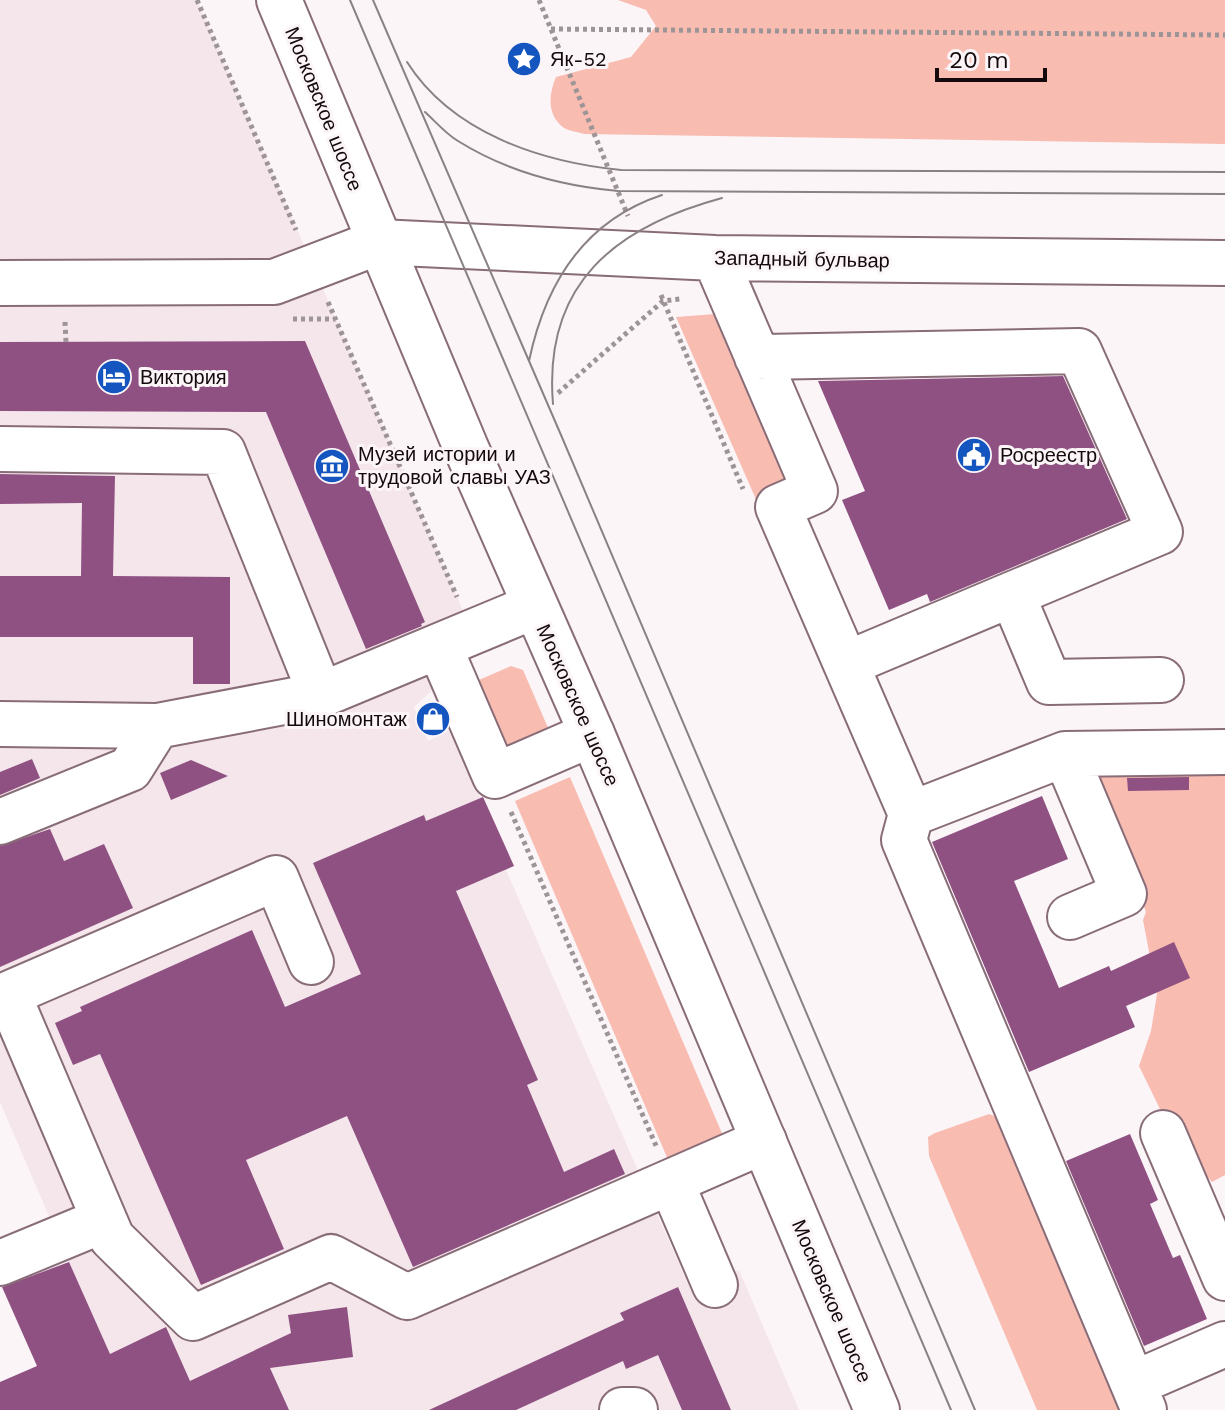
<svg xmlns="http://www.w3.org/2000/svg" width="1225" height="1410" font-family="'Work Sans',sans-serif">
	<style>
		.built { fill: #f5e6eb }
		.green { fill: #f8bcb1 }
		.building { fill: #8e5182 }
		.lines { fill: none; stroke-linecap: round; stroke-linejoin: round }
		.minor-casing { stroke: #886c77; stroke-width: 48 }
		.major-casing { stroke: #886c77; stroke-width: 48 }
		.path { stroke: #9d9498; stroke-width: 5; stroke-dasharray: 4 4; stroke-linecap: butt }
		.minor { stroke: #fff; stroke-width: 44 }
		.major { stroke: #fff; stroke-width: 44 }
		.tram { stroke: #8a8185; stroke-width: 2 }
		.labels { text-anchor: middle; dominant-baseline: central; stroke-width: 6; stroke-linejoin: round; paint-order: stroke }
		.poi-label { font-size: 20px; fill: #140a0e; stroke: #fcf5f8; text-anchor: start }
		.street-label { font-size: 20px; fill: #140a0e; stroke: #fcf5f8 }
	</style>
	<rect width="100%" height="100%" fill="#fcf5f8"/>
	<path class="built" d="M 0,0 L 197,0 L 472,631 L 451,673 L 414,707 L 428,741 L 449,731 L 480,797 L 483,796 L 514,866 L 506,870 L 691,1291 L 739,1270 L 799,1410 L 132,1410 L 0,1102 Z"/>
	<path class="green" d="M 618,0 L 1225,0 L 1225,144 L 584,134 C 579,132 569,131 564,128 C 546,115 549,93 556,77 L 631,57 L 656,26 L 646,10 Z
		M 715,314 L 791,489 L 758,504 L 676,317 Z
		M 511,666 L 523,670 L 552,737 L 498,761 L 465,686 Z
		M 1225,745 L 1225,1175 L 1212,1182 L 1176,1142 L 1139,1066 L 1151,1031 L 1157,994 L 1143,920 L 1146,912 L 1096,774 Z
		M 570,777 L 724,1138 L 669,1162 L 515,801 Z
		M 989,1114 L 997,1117 L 1125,1410 L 1037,1410 L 929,1156 L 928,1137 L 935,1133 Z"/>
	<path class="building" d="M 305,341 L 425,622 L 421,624 L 422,626 L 366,649 L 266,412 L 0,411 L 0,342 Z
		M 1063,376 L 1127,519 L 930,602 L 927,594 L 889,610 L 842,500 L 865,491 L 818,381 Z
		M 0,474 L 115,476 L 113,576 L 230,577 L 230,684 L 193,684 L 193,637 L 0,637 L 0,576 L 81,576 L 82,503 L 0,504 Z
		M 32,759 L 40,778 L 0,795 L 0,772 Z
		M 191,760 L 228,776 L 171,800 L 160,773 Z
		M 1189,777 L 1189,790 L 1128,791 L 1127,778 Z
		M 1042,796 L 1068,859 L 1014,881 L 1059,988 L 1109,966 L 1111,971 L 1174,942 L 1190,978 L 1126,1006 L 1135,1027 L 1029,1072 L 932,842 Z
		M 483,797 L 514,866 L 456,891 L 538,1080 L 527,1085 L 564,1172 L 614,1149 L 625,1174 L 413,1267 L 347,1116 L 246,1160 L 284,1249 L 201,1285 L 100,1054 L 73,1065 L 55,1023 L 82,1011 L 80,1007 L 252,930 L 285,1007 L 361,974 L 313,863 L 424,815 L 426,821 Z
		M 50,829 L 64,861 L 104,844 L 133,908 L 0,967 L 0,846 Z
		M 1130,1134 L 1158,1200 L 1150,1204 L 1173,1258 L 1180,1255 L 1207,1319 L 1144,1346 L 1066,1161 Z
		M 69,1262 L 110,1354 L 166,1327 L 190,1381 L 291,1333 L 288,1315 L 347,1307 L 353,1357 L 270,1368 L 289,1410 L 0,1410 L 0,1382 L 37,1366 L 2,1287 Z
		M 678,1287 L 731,1410 L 682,1410 L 658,1355 L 626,1369 L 623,1361 L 516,1410 L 429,1410 L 624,1320 L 620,1313 Z"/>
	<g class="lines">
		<g class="minor-casing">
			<path id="minor" d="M 715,258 L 815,491 L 778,507 L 911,814 L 904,840 L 1144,1410
				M 0,283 L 274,282 L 379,242 L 715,258 L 1225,263
				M 757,357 L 1079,351 L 1160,532 L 846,664
				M 0,449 L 223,452 L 321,695 L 535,606
				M 1012,594 L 1049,682 L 1161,680
				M 439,646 L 495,776 L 592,734
				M 0,724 L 157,726 L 321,695
				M 1065,754 L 1225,752
				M 911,814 L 1065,754 L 1124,894 L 1070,917
				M 0,822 L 130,769 L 157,726
				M 311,962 L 276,878 L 8,994 L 112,1238 L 193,1318 L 331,1257 L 407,1297 L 764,1141
				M 1163,1133 L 1225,1278
				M 671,1182 L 715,1285
				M 0,1263 L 104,1220
				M 1133,1384 L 1225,1344
				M 622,1410 L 635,1410"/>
		</g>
		<g class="major-casing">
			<path id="major" d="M 279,0 L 466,448 L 592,734 L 877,1410"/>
		</g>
		<path class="path" d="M 197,0 L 296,230
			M 539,0 L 628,216
			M 551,29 L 1225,35
			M 661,295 L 743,489
			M 328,302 L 457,597
			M 293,319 L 336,319
			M 65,322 L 66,342
			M 558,393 L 663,301 L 680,299
			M 511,812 L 657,1148"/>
		<use href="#minor" class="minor"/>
		<use href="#major" class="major"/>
		<path class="tram" d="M 350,0 L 951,1410
			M 373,0 L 561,435 L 975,1410
			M 407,62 C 452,133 541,162 621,170 L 1225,172
			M 425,112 C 436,122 446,134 458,141 C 506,171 563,186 618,191 L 1225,194
			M 529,361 C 545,285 583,221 662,195
			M 553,404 C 543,284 615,227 722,198"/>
	</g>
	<defs>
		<g id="sight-disc" transform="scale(1.8)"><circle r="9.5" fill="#1555c0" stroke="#fcf5f8"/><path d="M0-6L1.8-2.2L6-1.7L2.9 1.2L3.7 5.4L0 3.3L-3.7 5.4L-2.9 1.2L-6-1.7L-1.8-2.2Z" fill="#fff"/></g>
		<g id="hotel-disc" transform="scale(1.8)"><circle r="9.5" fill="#1555c0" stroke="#fcf5f8"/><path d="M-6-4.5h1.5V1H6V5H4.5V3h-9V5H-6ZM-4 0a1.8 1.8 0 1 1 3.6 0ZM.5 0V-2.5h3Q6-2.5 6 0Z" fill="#fff"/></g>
		<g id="civic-disc" transform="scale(1.8)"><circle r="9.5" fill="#1555c0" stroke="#fcf5f8"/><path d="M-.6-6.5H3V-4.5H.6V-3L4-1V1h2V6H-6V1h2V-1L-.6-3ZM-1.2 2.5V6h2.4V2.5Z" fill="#fff"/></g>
		<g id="museum-disc" transform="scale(1.8)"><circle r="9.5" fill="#1555c0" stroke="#fcf5f8"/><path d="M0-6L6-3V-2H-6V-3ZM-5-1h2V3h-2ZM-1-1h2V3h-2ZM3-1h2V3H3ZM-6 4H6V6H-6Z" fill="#fff"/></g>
		<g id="shop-disc" transform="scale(1.8)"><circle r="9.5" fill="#1555c0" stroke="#fcf5f8"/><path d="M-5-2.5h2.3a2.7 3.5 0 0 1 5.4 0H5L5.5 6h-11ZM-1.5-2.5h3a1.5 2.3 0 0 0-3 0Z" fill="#fff"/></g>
	</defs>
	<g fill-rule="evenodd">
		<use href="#sight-disc" x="524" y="59"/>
		<use href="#hotel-disc" x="114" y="377"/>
		<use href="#civic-disc" x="974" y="455"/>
		<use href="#museum-disc" x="332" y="466"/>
		<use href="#shop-disc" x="433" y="719"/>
	</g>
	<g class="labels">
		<g class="poi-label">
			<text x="550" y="59">Як-52</text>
			<text x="140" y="377">Виктория</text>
			<text x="358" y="454">Музей истории и<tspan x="358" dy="23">трудовой славы УАЗ</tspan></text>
			<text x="1000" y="455">Росреестр</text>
			<text x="407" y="719" text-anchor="end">Шиномонтаж</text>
		</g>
		<g class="street-label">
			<text transform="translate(324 109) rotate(68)">Московское шоссе</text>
			<text transform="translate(802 259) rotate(1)">Западный бульвар</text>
			<text transform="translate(578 705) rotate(66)">Московское шоссе</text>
			<text transform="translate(832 1301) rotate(67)">Московское шоссе</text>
		</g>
	</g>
	<path d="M937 68v12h108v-12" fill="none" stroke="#140a0e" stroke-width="4"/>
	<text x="949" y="68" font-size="24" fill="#140a0e" stroke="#fcf5f8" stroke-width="6" paint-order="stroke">20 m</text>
</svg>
